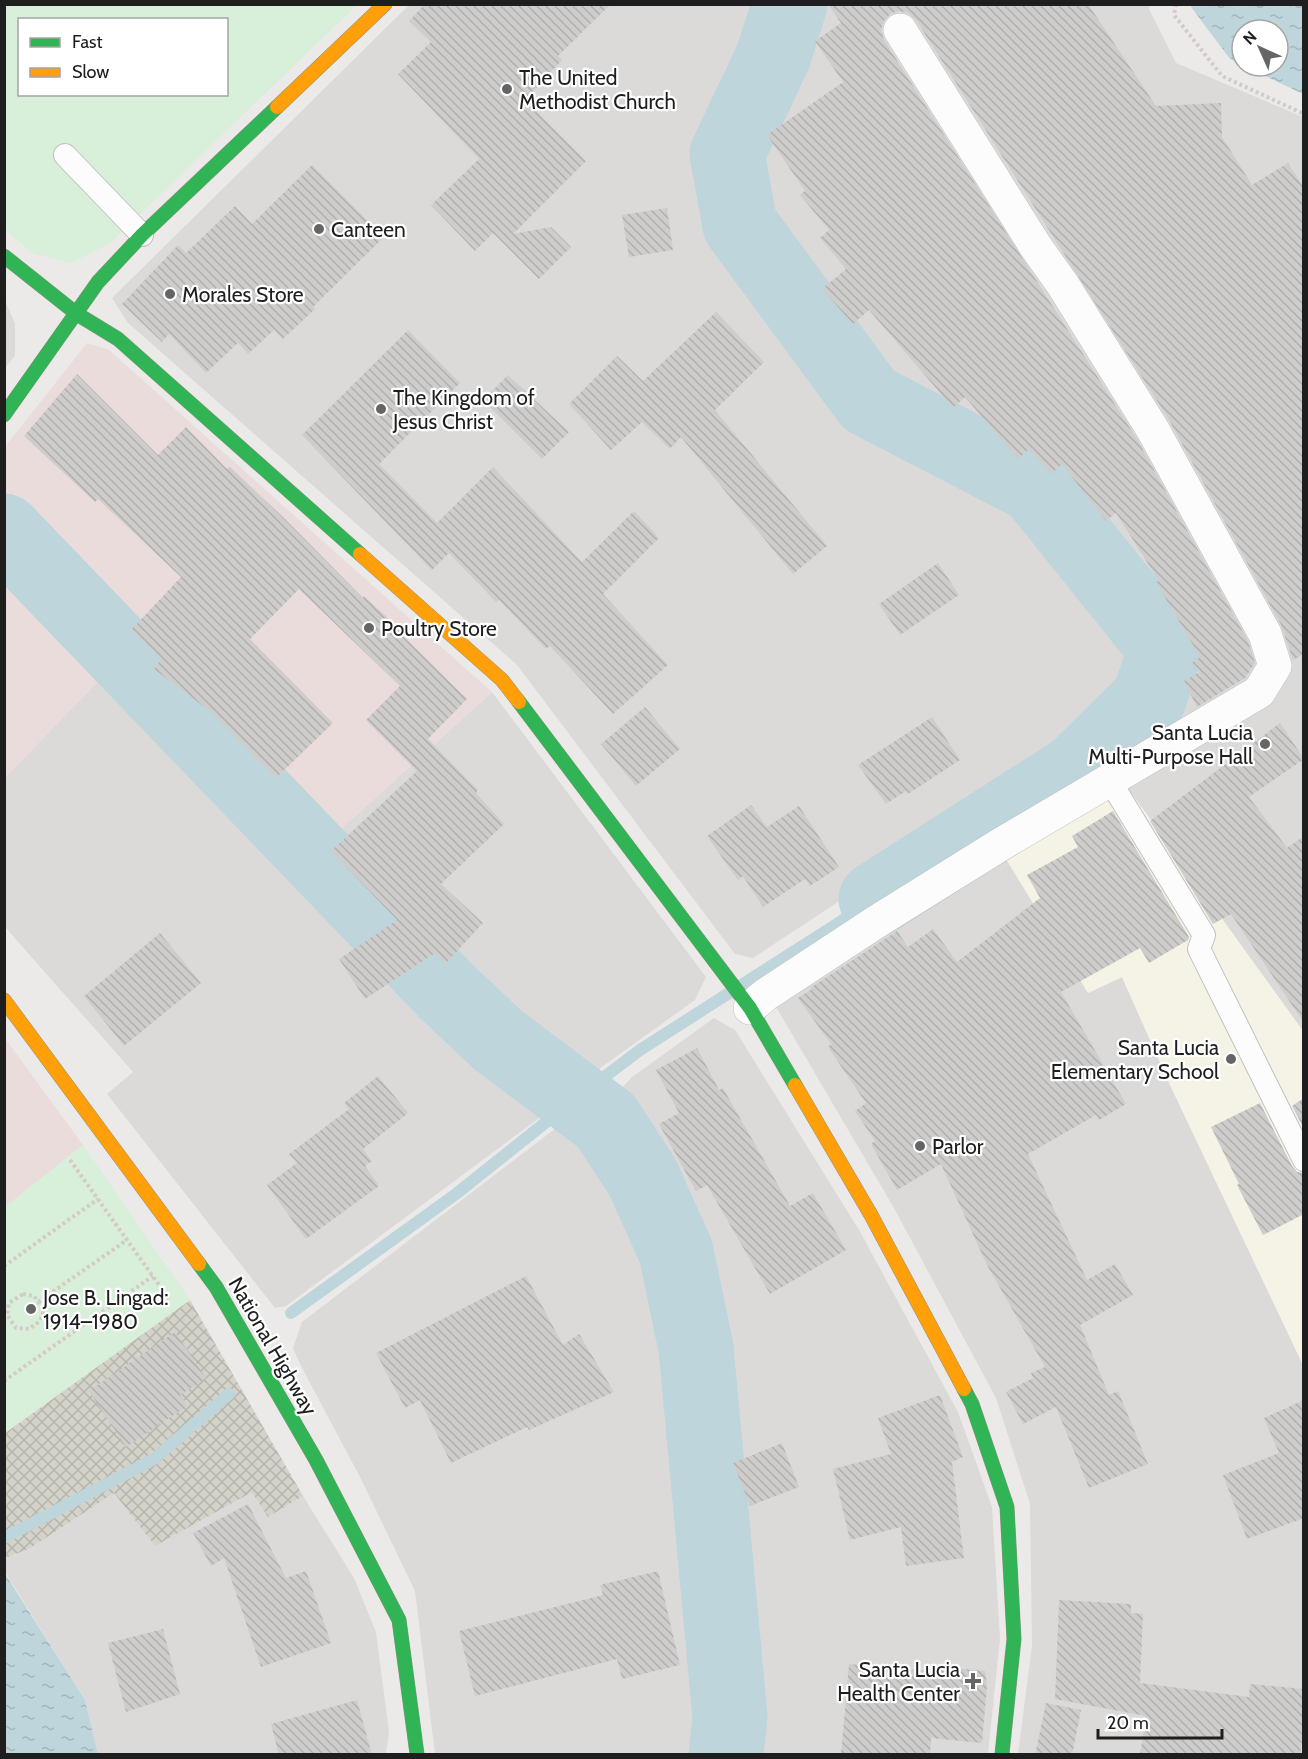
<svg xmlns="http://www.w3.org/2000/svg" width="1308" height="1759" font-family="Cabin,sans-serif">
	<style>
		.residential { fill: #dbdad9 }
		.commercial { fill: #e9dcdb }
		.education { fill: #f4f3e5 }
		.construction { fill: url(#construction-cross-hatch) }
		.park { fill: #d8efd9; fill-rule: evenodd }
		.water { fill: url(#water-ripples) }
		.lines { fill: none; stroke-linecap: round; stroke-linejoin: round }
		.stream { stroke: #bed5db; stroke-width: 12 }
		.river { stroke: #bed5db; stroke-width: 75 }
		.building { fill: url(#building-back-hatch) }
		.lane-casing { stroke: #c2c1c0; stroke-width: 24 }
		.street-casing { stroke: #c2c1c0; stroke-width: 34 }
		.fast-casing { stroke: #929382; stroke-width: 15 }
		.slow-casing { stroke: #929382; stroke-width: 15 }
		.path { stroke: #d5cac8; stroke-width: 4; stroke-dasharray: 3 3; stroke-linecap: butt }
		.lane { stroke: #fcfcfc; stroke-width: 22 }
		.street { stroke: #fcfcfc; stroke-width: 33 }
		.fast { stroke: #30b455; stroke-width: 14 }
		.slow { stroke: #ff9f0a; stroke-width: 14 }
		.poi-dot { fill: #666565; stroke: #fff; stroke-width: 2 }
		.labels { text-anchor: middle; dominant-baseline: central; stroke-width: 4.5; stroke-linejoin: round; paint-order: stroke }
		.poi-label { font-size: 21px; fill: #1e1e1e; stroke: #fff; text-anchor: start }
		.street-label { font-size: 21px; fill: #1e1e1e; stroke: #fff }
	</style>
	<defs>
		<pattern id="construction-cross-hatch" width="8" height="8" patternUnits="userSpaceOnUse" patternTransform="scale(1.5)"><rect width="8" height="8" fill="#d4d3ca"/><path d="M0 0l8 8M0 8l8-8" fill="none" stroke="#b6b5ad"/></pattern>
		<pattern id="water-ripples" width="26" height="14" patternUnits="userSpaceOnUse" patternTransform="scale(1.5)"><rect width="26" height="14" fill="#bed5db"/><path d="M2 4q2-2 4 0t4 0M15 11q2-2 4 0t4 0" fill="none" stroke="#a3b6bc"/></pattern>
		<pattern id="building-back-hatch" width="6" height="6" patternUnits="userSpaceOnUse" patternTransform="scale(1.5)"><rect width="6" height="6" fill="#cfcdcb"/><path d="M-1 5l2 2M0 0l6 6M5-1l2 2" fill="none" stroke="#b1b0ae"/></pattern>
	</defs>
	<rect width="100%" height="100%" fill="#eceae8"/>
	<path class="residential" d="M 409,5 L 774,5 L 759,51 L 709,154 L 728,233 L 860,412 L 1029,497 L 1154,653 L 1135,691 L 1066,752 L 753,958 L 735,954 L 517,665 L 128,323 L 112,298 Z
		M 806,5 L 1150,5 L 1149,9 L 1176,63 L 1303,117 L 1303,1031 L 1124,783 L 1285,669 L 1058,291 L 1265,660 L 1251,686 L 1090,783 L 1158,709 L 1183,652 L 1045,476 L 876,390 L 753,218 L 744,156 L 787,66 Z
		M 5,300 L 15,324 L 15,356 L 5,368 Z
		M 116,663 L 307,861 L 395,960 L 487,1048 L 550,1095 L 550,1110 L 286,1306 L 275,1308 L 107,1094 L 133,1072 L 5,927 L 4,778 Z
		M 492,692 L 706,977 L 695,1000 L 585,1079 L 567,1076 L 508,1031 L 457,986 L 321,847 Z
		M 1003,854 L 1088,993 L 1122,977 L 1171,1087 L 1303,1365 L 1303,1754 L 1018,1754 L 1032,1646 L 1030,1504 L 996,1398 L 894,1208 L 776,1007 Z
		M 714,1018 L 735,1030 L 859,1230 L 958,1412 L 992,1507 L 1000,1639 L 988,1754 L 732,1754 L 737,1718 L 698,1312 L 679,1237 L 651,1171 L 619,1121 L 618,1108 L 621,1089 L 632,1077 Z
		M 560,1125 L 592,1133 L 625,1192 L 659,1280 L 692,1521 L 713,1713 L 712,1754 L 435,1754 L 415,1591 L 361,1479 L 300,1364 L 293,1348 L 302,1322 Z
		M 253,1491 L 268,1517 L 303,1496 L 354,1578 L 376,1632 L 389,1732 L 386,1754 L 98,1754 L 85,1700 L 5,1572 L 5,1558 L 29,1549 L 114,1493 L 155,1546 Z"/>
	<path class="commercial" d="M 87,343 L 109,350 L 492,692 L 321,847 L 134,651 L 5,520 L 4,448 Z
		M 5,547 L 116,663 L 5,778 Z
		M 4,1037 L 83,1145 L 5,1207 L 4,1207 Z"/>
	<path class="education" d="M 1124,783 L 1303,1031 L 1303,1365 L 1171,1087 L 1122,977 L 1088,993 L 1003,854 Z"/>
	<path class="construction" d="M 190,1300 L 303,1496 L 268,1517 L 252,1492 L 155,1546 L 114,1493 L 29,1549 L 5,1558 L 5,1433 Z"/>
	<path class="park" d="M 4,5 L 357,5 L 110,243 L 71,263 L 34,254 L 5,230 ZM 20,20 L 226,20 L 226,94 L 20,94 Z
		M 83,1145 L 190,1300 L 5,1433 L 5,1207 Z"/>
	<path class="water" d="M 1192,5 L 1303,5 L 1303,94 L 1244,66 L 1278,66 L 1278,30 L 1242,30 L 1242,65 L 1230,59 L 1191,7 Z
		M 4,1572 L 85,1700 L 98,1754 L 5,1754 Z"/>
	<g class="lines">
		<path class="stream" d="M 291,1313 L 456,1194 L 575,1099 L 640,1050 L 876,899
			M 4,1538 L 154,1459 L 229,1394"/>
		<path class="river" d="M 790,4 L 773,57 L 727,154 L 740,225 L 869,400 L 1035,486 L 1166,649 L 1149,699 L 1076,771 L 876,899
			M 4,531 L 447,992 L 498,1040 L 606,1121 L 643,1178 L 676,1252 L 696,1348 L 730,1717 L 726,1754"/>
	</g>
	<path class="building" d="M 425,4 L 611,4 L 558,56 L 562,60 L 525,100 L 586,161 L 513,234 L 551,227 L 571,247 L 539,279 L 493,233 L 475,251 L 431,205 L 479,159 L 398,74 L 431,42 L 409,21 Z
		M 828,4 L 1088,4 L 1156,106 L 1221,103 L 1222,137 L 1252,185 L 1288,163 L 1304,188 L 1304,654 L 1293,660 L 1281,625 L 1169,420 L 916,20 L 908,13 L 899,11 L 890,14 L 884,21 L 881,30 L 884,40 L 1137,439 L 1248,641 L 1255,663 L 1245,678 L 1197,707 L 1184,681 L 1200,672 L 1192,663 L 1200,657 L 1156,582 L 1159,581 L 1116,513 L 1106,521 L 1062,464 L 1051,474 L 1029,449 L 1018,459 L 965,397 L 953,408 L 869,310 L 853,324 L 822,289 L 846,269 L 820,238 L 829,230 L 800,195 L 805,191 L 767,135 L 843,82 L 815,41 L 841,23 Z
		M 312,165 L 384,237 L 313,307 L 315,309 L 283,339 L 274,330 L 248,354 L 238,343 L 206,373 L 169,334 L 162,342 L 122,304 L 178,245 L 186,253 L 235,206 L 252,224 Z
		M 667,208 L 673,250 L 629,257 L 622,215 Z
		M 716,312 L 764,362 L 715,410 L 827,546 L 793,574 L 681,437 L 670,449 L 642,422 L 611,450 L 569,404 L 617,356 L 643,381 Z
		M 408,330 L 460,383 L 379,464 L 437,523 L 493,467 L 582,562 L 634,511 L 659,538 L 603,594 L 668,665 L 613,714 L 550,646 L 546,649 L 499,600 L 496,602 L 449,553 L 432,570 L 302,435 Z
		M 77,374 L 158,455 L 186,427 L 227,469 L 230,467 L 286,520 L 363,598 L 364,596 L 402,631 L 400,633 L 467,699 L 428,739 L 478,790 L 476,793 L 504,824 L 441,884 L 483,923 L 446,963 L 435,953 L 365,999 L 339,959 L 397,920 L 331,851 L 417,771 L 366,720 L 400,686 L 299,589 L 250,639 L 333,723 L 276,778 L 211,712 L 154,669 L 162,659 L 131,630 L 181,577 L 98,499 L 95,502 L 24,436 Z
		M 508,375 L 569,432 L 542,459 L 483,400 Z
		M 938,563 L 959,595 L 900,635 L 879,604 Z
		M 645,707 L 680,749 L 636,786 L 601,744 Z
		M 932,717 L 960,760 L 908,794 L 906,791 L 886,804 L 858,765 Z
		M 1280,723 L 1304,759 L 1249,797 L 1287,848 L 1304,836 L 1304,1023 L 1231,914 L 1213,924 L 1150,821 Z
		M 751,805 L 767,827 L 799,806 L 839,867 L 810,886 L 805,879 L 763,907 L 743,876 L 738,880 L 707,836 Z
		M 1113,811 L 1189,937 L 1188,940 L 1149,963 L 1140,948 L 1061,992 L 1126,1104 L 1099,1120 L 1096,1115 L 1028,1154 L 1087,1280 L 1115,1264 L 1133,1295 L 1080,1325 L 1109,1395 L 1118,1391 L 1148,1464 L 1089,1488 L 1056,1407 L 1023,1424 L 1006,1392 L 1033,1378 L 1031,1373 L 1045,1367 L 987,1265 L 941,1164 L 897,1190 L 871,1144 L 875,1141 L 855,1111 L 866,1103 L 828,1047 L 831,1044 L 798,998 L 812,989 L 810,988 L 897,931 L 908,947 L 933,929 L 957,962 L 1040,898 L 1027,875 L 1078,847 L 1072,836 Z
		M 160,933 L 201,983 L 124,1046 L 84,996 Z
		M 697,1048 L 719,1090 L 723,1088 L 790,1206 L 813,1193 L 846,1250 L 770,1294 L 707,1185 L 696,1191 L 659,1124 L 679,1113 L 656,1070 Z
		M 378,1076 L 408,1113 L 363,1149 L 372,1161 L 365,1166 L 379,1186 L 306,1239 L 267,1185 L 297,1163 L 289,1154 L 349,1109 L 344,1103 Z
		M 1304,1098 L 1304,1129 L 1292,1106 Z
		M 1260,1103 L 1292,1166 L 1297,1172 L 1304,1173 L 1304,1214 L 1263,1235 L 1237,1185 L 1239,1184 L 1211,1127 Z
		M 526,1276 L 563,1345 L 579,1334 L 614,1392 L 529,1430 L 527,1427 L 451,1463 L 420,1400 L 405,1408 L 376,1353 Z
		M 175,1332 L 206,1378 L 180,1395 L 187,1406 L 126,1447 L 89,1391 Z
		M 940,1395 L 963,1457 L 952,1462 L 964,1558 L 906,1566 L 901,1527 L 850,1540 L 833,1469 L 891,1454 L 878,1418 Z
		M 1304,1400 L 1304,1518 L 1247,1539 L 1223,1475 L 1279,1453 L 1264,1418 Z
		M 782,1443 L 799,1487 L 750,1506 L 733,1463 Z
		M 248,1504 L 286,1578 L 306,1571 L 331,1643 L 261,1667 L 224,1558 L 211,1566 L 193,1533 Z
		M 658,1571 L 680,1665 L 622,1679 L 617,1659 L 475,1696 L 459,1631 L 603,1595 L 600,1585 Z
		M 1059,1600 L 1131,1604 L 1131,1613 L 1143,1614 L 1140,1683 L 1249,1697 L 1250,1684 L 1304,1689 L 1304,1725 L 1300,1755 L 1140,1755 L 1146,1716 L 1055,1699 Z
		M 163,1629 L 180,1694 L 126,1712 L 108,1643 Z
		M 849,1664 L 941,1672 L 941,1667 L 985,1671 L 987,1686 L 982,1743 L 931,1738 L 930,1755 L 841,1755 Z
		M 357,1700 L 372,1755 L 279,1755 L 271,1724 Z
		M 1046,1703 L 1081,1710 L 1072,1755 L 1035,1755 Z"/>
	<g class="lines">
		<g class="lane-casing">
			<path id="lane" d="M 65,155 L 142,235
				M 1110,781 L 1204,935 L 1199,949 L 1304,1160"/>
		</g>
		<g class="street-casing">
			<path id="street" d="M 750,1008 L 765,995 L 876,922 L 998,846 L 1259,692 L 1275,666 L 1265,634 L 1153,430 L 1063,285 L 1036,247 L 900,30"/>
		</g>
		<g class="fast-casing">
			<path id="fast" d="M 4,256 L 77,314 L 118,339 L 360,554
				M 4,415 L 98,282 L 142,235 L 277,107
				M 519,702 L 750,1008 L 795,1085
				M 199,1264 L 216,1287 L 316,1460 L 399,1620 L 417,1754
				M 964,1389 L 972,1404 L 1007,1507 L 1014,1639 L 1002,1754"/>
		</g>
		<g class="slow-casing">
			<path id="slow" d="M 277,107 L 385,4
				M 360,554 L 502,680 L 519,702
				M 4,1000 L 199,1264
				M 795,1085 L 871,1215 L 964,1389"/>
		</g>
		<path class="path" d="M 1176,4 L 1174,15 L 1222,76 L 1304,114
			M 70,1160 L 169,1299
			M 4,1266 L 98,1199
			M 23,1294 L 34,1296 L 44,1310 L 40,1321 L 29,1329 L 16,1328 L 7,1315 L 9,1303 Z
			M 38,1302 L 127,1240
			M 4,1381 L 153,1276"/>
		<use href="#lane" class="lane"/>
		<use href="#street" class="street"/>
		<use href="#fast" class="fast"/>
		<use href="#slow" class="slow"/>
	</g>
	<g class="poi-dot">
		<circle cx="507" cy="89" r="6"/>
		<circle cx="319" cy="229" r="6"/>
		<circle cx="170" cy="294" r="6"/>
		<circle cx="381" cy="409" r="6"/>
		<circle cx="369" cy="628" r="6"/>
		<circle cx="1265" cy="744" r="6"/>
		<circle cx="1231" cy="1059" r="6"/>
		<circle cx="920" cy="1146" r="6"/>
		<circle cx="31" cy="1309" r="6"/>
		<path d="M970 1672h6v6h6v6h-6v6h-6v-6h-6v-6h6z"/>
	</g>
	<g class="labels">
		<g class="poi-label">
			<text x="519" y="77">The United<tspan x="519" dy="24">Methodist Church</tspan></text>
			<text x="331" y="229">Canteen</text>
			<text x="182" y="294">Morales Store</text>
			<text x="393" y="397">The Kingdom of<tspan x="393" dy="24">Jesus Christ</tspan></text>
			<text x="381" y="628">Poultry Store</text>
			<text x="1253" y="732" text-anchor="end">Santa Lucia<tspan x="1253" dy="24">Multi-Purpose Hall</tspan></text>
			<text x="1219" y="1047" text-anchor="end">Santa Lucia<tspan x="1219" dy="24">Elementary School</tspan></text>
			<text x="932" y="1146">Parlor</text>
			<text x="43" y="1297">Jose B. Lingad:<tspan x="43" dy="24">1914–1980</tspan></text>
			<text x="960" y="1669" text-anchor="end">Santa Lucia<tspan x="960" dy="24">Health Center</tspan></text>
		</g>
		<g class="street-label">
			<text transform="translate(273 1346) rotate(60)">National Highway</text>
		</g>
	</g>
	<rect width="1308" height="1759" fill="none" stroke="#1e1e1e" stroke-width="12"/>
	<rect x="18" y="18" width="210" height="78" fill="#ffffff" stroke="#a5a5a5" stroke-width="1.5"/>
	<rect x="30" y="38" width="30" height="9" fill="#30b455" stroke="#a5a5a5" stroke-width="1.5"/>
	<text x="72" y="48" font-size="18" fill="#1e1e1e">Fast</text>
	<rect x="30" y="68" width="30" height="9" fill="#ff9f0a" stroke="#a5a5a5" stroke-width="1.5"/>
	<text x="72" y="78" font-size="18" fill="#1e1e1e">Slow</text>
	<g transform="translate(1260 48) rotate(315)"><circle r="28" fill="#ffffff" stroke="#a5a5a5" stroke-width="1.5"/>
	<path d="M0-4.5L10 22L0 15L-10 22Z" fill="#666565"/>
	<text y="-9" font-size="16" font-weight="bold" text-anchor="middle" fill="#1e1e1e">N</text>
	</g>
	<path d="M1098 1729v9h124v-9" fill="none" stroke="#1e1e1e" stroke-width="3"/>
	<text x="1107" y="1729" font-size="18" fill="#1e1e1e" stroke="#ffffff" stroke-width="4.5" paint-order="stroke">20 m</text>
</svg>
